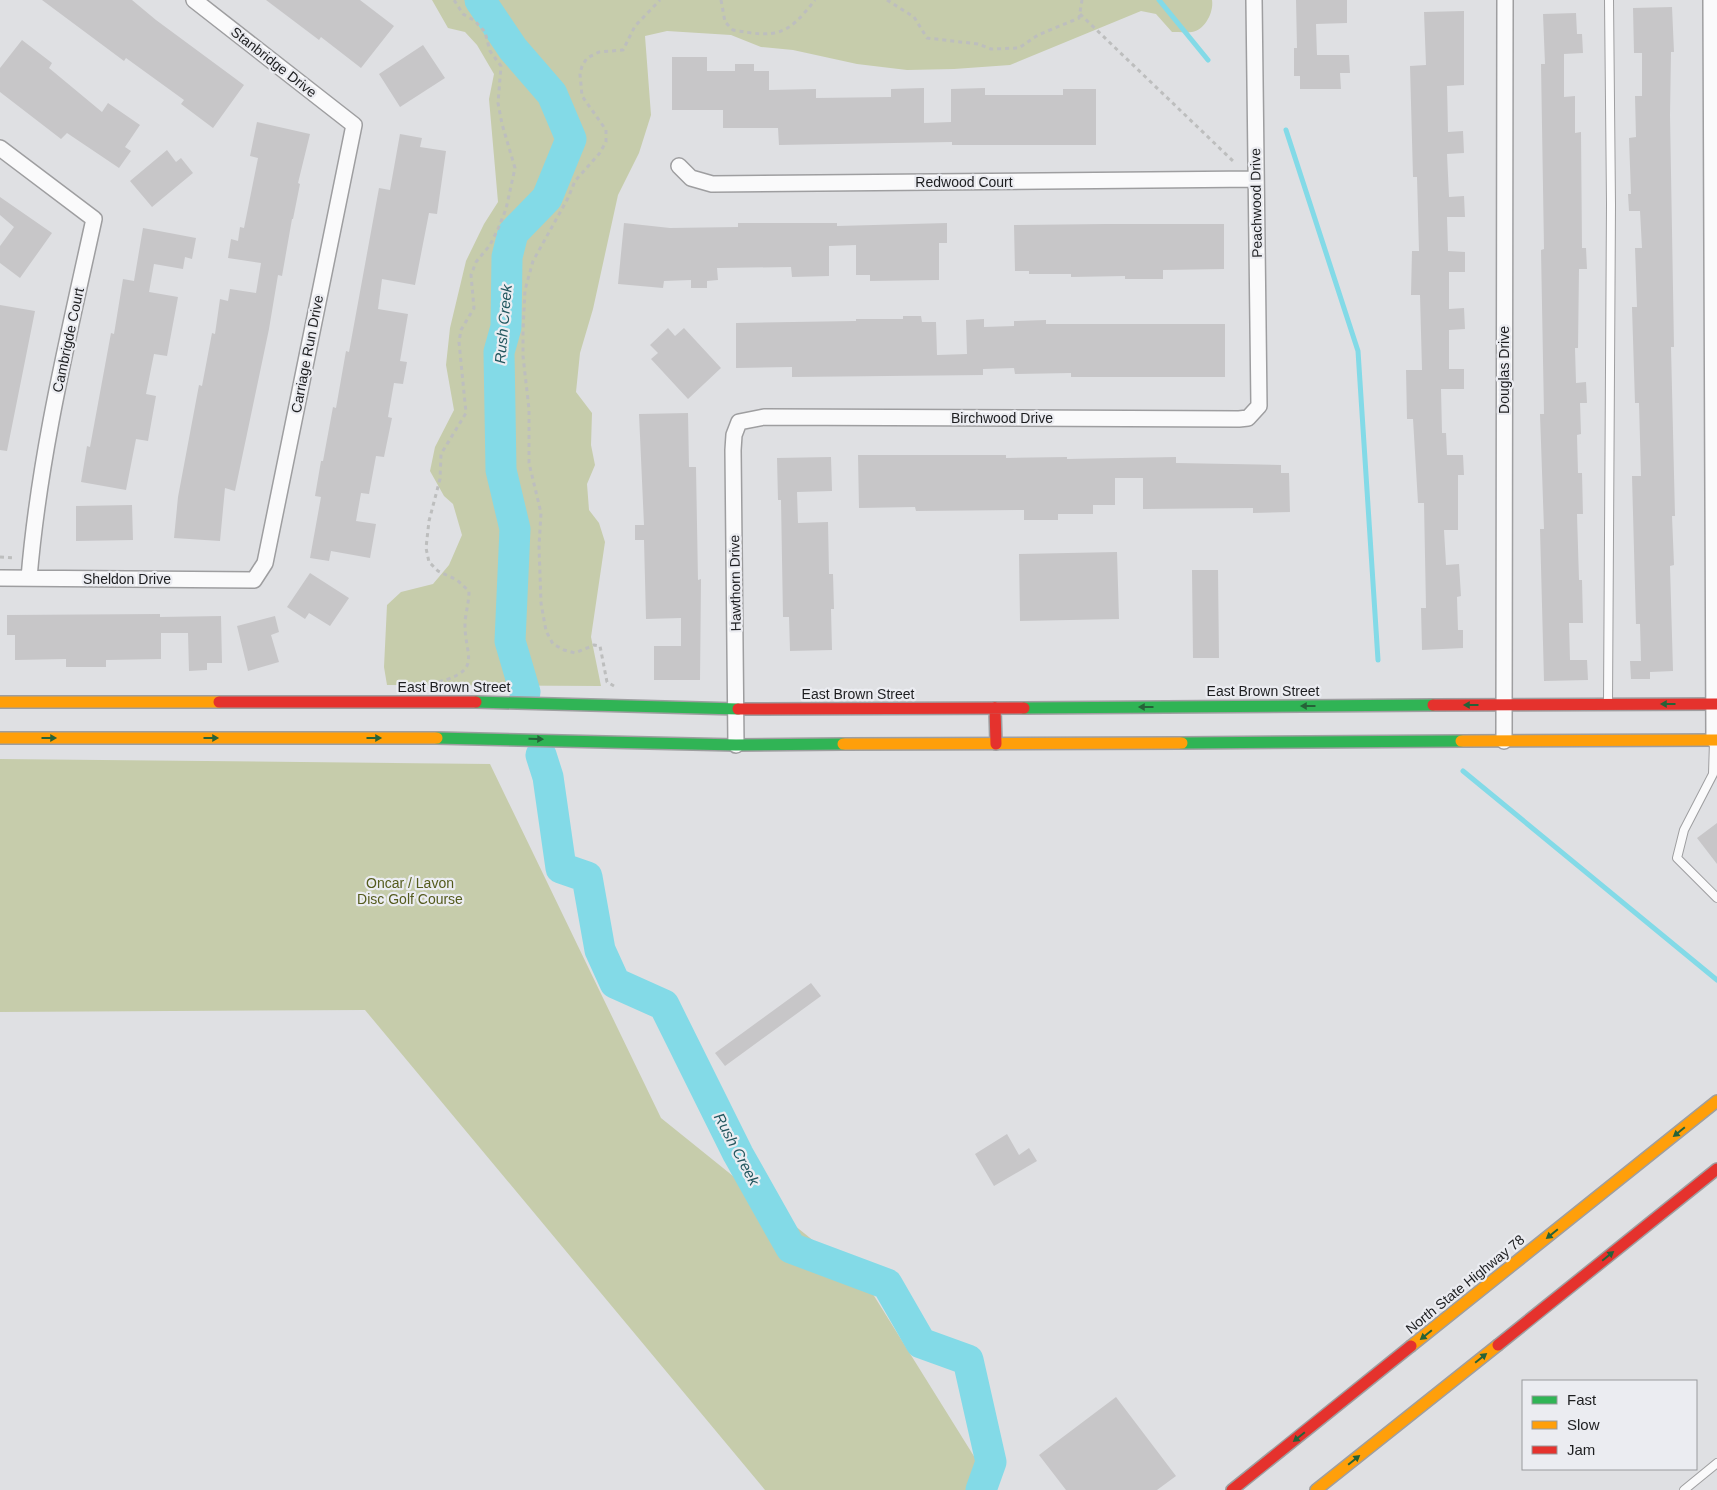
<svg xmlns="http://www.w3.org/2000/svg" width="1717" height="1490" font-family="Helvetica,sans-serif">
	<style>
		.green { fill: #c6ccab }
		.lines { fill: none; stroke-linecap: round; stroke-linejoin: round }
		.stream { stroke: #83dae7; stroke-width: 5 }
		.river { stroke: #83dae7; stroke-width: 31 }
		.building { fill: #c7c6c8 }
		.lane-casing { stroke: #9e9ea0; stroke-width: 10 }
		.street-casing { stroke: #9e9ea0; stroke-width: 18 }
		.fast-casing { stroke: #9e9ea0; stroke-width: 14 }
		.slow-casing { stroke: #9e9ea0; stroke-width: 14 }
		.jam-casing { stroke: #9e9ea0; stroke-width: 14 }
		.path { stroke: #bdbebe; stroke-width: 3; stroke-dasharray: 4 4; stroke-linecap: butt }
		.lane { stroke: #fafafb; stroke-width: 8 }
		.street { stroke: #fafafb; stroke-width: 15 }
		.fast { stroke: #30b455; stroke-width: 11 }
		.slow { stroke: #ff9f0a; stroke-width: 11 }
		.jam { stroke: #e5322d; stroke-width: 11 }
		.oneway { fill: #266238 }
		.labels { text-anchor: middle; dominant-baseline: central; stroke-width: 4.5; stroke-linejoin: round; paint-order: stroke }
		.street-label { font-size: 14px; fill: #1d1e20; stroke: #ebecf1 }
		.park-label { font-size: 14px; fill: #545b1d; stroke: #ebecf1 }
		.water-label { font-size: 15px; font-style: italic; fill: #23575f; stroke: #ebecf1 }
	</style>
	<rect width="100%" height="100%" fill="#dfe0e3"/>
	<path class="green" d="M 432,0 L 1212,0 C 1214,12 1205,30 1192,32 C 1186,33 1178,32 1172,32 L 1156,14 L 1141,11 L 1010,65 L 954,69 L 907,70 L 857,64 L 793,50 L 761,47 L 731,35 L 667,31 L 645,36 L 651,115 L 639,153 L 618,195 L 593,309 L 580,353 L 576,392 L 592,413 L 591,445 L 595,465 L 587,484 L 589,510 L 599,523 L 605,542 L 591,637 L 601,686 L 387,685 L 384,667 L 387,605 L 401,592 L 433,584 L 449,565 L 462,535 L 453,504 L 444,496 L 430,471 L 435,447 L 454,410 L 446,365 L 450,328 L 466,261 L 484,224 L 498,202 L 489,99 L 494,74 L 477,45 L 465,32 L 448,28 Z
		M 0,759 L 490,764 L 661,1118 L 866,1283 L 995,1490 L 765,1490 L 365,1010 L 0,1012 Z"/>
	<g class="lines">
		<path class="stream" d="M 1159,0 L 1208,60
			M 1286,130 L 1358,351 L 1378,660
			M 1463,771 L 1717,980"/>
		<path class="river" d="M 480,0 L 513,49 L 552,94 L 571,139 L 547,198 L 513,233 L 507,257 L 506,327 L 499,352 L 501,470 L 515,529 L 510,641 L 525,692
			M 541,755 L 548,777 L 561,868 L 587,877 L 600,950 L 615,983 L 664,1005 L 738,1154 L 791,1248 L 887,1284 L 921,1343 L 968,1360 L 991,1462 L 981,1490"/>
	</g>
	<path class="building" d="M 42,0 L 132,0 L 156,20 L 244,85 L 213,128 L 181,104 L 184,100 L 126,58 L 124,61 Z
		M 266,0 L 360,0 L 394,26 L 361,68 L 321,37 L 319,40 Z
		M 1296,0 L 1347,0 L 1347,23 L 1316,24 L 1317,55 L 1349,55 L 1350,73 L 1340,73 L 1341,89 L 1300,89 L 1300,76 L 1294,76 L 1294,48 L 1297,48 Z
		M 1672,7 L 1674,52 L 1671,52 L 1670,115 L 1674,347 L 1671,347 L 1675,516 L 1672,516 L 1674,565 L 1670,566 L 1673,671 L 1650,672 L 1650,679 L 1631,679 L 1630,661 L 1641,661 L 1640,624 L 1636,624 L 1632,476 L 1641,476 L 1639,403 L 1635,403 L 1632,307 L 1637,307 L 1635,248 L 1642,248 L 1640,211 L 1629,211 L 1628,194 L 1631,194 L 1629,138 L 1636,137 L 1635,96 L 1642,96 L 1642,53 L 1634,53 L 1633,8 Z
		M 1464,11 L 1464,85 L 1447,86 L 1448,132 L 1463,131 L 1464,153 L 1447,154 L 1449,197 L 1464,196 L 1465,217 L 1447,217 L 1448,251 L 1465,252 L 1465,272 L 1449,272 L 1449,309 L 1464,308 L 1465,329 L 1449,330 L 1449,369 L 1464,369 L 1464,389 L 1441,389 L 1442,433 L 1446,433 L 1447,455 L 1463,455 L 1464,475 L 1458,475 L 1458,530 L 1444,530 L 1446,565 L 1459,564 L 1461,596 L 1457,597 L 1458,630 L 1463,630 L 1463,648 L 1422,650 L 1421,608 L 1426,608 L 1424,503 L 1418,503 L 1413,419 L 1407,419 L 1406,370 L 1422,370 L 1420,295 L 1411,295 L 1412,251 L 1419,251 L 1417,177 L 1413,177 L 1410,66 L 1426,65 L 1424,12 Z
		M 1576,13 L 1577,34 L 1582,34 L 1583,53 L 1564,54 L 1564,97 L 1575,96 L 1575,133 L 1581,132 L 1582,248 L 1586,248 L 1587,269 L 1579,269 L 1578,348 L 1575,348 L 1576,383 L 1586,382 L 1587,403 L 1580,403 L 1581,434 L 1577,435 L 1578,473 L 1582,473 L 1583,514 L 1577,514 L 1579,580 L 1582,580 L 1583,623 L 1569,623 L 1570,660 L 1587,660 L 1588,680 L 1544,681 L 1540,529 L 1544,529 L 1540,414 L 1544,414 L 1541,250 L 1544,249 L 1541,64 L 1545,64 L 1543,14 Z
		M 22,40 L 52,63 L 49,68 L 102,112 L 108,103 L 140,125 L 125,147 L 131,151 L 119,168 L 67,133 L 61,139 L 0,92 L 0,68 Z
		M 423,45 L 445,78 L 400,107 L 379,74 Z
		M 672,57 L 707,57 L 707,71 L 735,71 L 735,64 L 754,64 L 754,71 L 769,71 L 769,90 L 816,89 L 816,98 L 891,97 L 891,89 L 924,88 L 924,123 L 951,122 L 951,89 L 985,88 L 985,95 L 1063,95 L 1063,89 L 1096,89 L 1096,145 L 952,145 L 952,142 L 779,145 L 778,128 L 723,128 L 723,110 L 672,110 Z
		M 257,122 L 310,134 L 298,183 L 300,184 L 293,219 L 292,219 L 282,276 L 278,275 L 269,329 L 235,491 L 225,488 L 220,541 L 174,538 L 178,497 L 199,385 L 202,386 L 212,333 L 215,334 L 220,299 L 228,301 L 230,289 L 256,293 L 261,263 L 228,258 L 231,239 L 238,241 L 240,227 L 244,228 L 258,158 L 250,156 Z
		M 400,134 L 422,138 L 420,147 L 446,151 L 437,214 L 429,213 L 415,285 L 382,279 L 378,309 L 408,314 L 400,361 L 407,362 L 403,384 L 394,383 L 388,417 L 392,418 L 384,457 L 376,456 L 369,494 L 361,493 L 356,521 L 376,524 L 370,558 L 331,551 L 329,561 L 310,558 L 321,497 L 315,496 L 321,461 L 323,461 L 333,407 L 336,408 L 346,351 L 349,352 L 379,188 L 390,190 Z
		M 167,150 L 176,162 L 181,158 L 193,173 L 152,207 L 130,181 Z
		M 0,197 L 52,233 L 20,278 L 0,263 L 0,246 L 14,227 L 0,215 Z
		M 624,223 L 670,228 L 738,227 L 738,223 L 837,223 L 837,226 L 947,223 L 947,243 L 939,243 L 939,280 L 870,281 L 870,275 L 856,275 L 856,245 L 829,246 L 829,276 L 792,277 L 791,267 L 717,268 L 718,280 L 707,281 L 707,288 L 691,288 L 691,280 L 664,281 L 663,288 L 618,284 Z
		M 1106,224 L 1224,224 L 1224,269 L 1163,270 L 1163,279 L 1125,279 L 1125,276 L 1071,277 L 1071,274 L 1029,274 L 1029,271 L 1015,271 L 1014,225 Z
		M 143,228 L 196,238 L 192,259 L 185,257 L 183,269 L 154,264 L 149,292 L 178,297 L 167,356 L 154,354 L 146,394 L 156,396 L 148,441 L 136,439 L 126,490 L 81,482 L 87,446 L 90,447 L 111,333 L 114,334 L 123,279 L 134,281 Z
		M 0,305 L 35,311 L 7,451 L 0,450 Z
		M 903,316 L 921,316 L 922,322 L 936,322 L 937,355 L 967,354 L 966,320 L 984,319 L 984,327 L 1014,326 L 1014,321 L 1046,320 L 1046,324 L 1225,324 L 1225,377 L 1071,377 L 1071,373 L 1015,374 L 1014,368 L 983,369 L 983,375 L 792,377 L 792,367 L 736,368 L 736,323 L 856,321 L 856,319 L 903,319 Z
		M 668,328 L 675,336 L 684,328 L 721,368 L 688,399 L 651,359 L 658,353 L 650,345 Z
		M 688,413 L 689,467 L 696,467 L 698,580 L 701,579 L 700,680 L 654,680 L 654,646 L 681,646 L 681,618 L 646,619 L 644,540 L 635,540 L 635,525 L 644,525 L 639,414 Z
		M 858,455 L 1006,455 L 1006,458 L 1067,457 L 1067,459 L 1176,457 L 1176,463 L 1281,465 L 1281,473 L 1289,473 L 1290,512 L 1253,513 L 1253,508 L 1143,509 L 1143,478 L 1115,478 L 1115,505 L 1093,505 L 1093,514 L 1058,514 L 1058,520 L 1024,520 L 1024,510 L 916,511 L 915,507 L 859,508 Z
		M 831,457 L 832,491 L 797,492 L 798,523 L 828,522 L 829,574 L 833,574 L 834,609 L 831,609 L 832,650 L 790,651 L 789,617 L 783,617 L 781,500 L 778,500 L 777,458 Z
		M 132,505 L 133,540 L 76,541 L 76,506 Z
		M 1117,552 L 1119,619 L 1020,621 L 1019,554 Z
		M 1192,570 L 1218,570 L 1219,658 L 1193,658 Z
		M 310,573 L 349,598 L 330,626 L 309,613 L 305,619 L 287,607 Z
		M 160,614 L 160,617 L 221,616 L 222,663 L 207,663 L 207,670 L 189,671 L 188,633 L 161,633 L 161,659 L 106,660 L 106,667 L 66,667 L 66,659 L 15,660 L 15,635 L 7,635 L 7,615 Z
		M 275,616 L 279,632 L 271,635 L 279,662 L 248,671 L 237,626 Z
		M 1717,823 L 1717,864 L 1697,838 Z
		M 811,983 L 821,996 L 725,1066 L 715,1053 Z
		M 1007,1134 L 1019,1155 L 1029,1148 L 1037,1161 L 994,1186 L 975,1154 Z
		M 1116,1397 L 1176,1476 L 1157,1490 L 1066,1490 L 1039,1455 Z"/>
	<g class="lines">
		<g class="lane-casing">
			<path id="lane" d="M 1608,702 L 1611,204 L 1609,0
				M 1714,742 L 1713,774 L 1684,830 L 1677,858 L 1717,898
				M 1684,1490 L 1717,1463"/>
		</g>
		<g class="street-casing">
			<path id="street" d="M 1711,0 L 1714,740
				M 0,148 L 94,219 C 68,338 39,457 29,578
				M 679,166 L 691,178 L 712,184 L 1256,179
				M 0,578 L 254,580 L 265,563 L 354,125 L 194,0
				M 1504,741 L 1505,0
				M 736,745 L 733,450 L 734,435 L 739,422 L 764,417 L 1239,419 L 1248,418 L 1259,406 L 1254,0"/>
		</g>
		<g class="fast-casing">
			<path id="fast" d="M 476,702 L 738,709
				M 1024,708 L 1433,705
				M 437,738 L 736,745 L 843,744
				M 1182,743 L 1461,741"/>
		</g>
		<g class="slow-casing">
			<path id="slow" d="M 0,702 L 219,702
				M 0,738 L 437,738
				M 1461,741 L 1717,740
				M 843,744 L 1182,743
				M 1411,1346 L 1717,1101
				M 1316,1490 L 1498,1345"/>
		</g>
		<g class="jam-casing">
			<path id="jam" d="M 219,702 L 476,702
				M 1433,705 L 1717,704
				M 995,708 L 996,744
				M 738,709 L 1024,708
				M 1498,1345 L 1717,1169
				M 1232,1490 L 1411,1346"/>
		</g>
		<path class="path" d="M 721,0 L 725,22 L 733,30 C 777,38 787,36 815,0
			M 887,0 L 914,17 L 927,38 L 978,44 L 991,49 L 1019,48 L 1038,35 L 1079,18 L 1082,0
			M 1080,14 L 1233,161 L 1233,164
			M 0,557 L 15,558
			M 439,682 C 484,669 464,656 465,622 C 466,611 469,602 469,591 L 457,580 L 438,571 L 429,562 L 426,548 L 429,521 L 440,479 L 441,454 L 466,413 L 459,342 L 461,330 L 474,308 L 471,275 L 476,262 L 490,245 L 498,229 L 506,209 L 515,168 L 502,124 L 498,103 L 501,66 L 490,51 L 485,32 L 475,21 L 463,14 L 454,0
			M 614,686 L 607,682 L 600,646 L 594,645 L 575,653 L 564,650 L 553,644 L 546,631 L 541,603 L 539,546 L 541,513 L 529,463 L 529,409 L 523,356 L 523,330 L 525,290 L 533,261 L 568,198 L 575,181 L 599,154 L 606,142 L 606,130 L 582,96 L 580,74 L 582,66 L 587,58 L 599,52 L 623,50 L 635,26 L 660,0"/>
		<use href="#lane" class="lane"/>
		<use href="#street" class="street"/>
		<use href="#fast" class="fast"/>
		<use href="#slow" class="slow"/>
		<use href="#jam" class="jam"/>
	</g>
	<defs><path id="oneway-solid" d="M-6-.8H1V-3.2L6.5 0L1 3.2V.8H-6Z" transform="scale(1.25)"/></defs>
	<g class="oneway">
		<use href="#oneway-solid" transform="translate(1668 704) rotate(180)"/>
		<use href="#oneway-solid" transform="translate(1471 705) rotate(180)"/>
		<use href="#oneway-solid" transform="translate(1308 706) rotate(180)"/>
		<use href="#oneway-solid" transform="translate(1146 707) rotate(180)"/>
		<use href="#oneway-solid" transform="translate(49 738)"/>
		<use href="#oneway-solid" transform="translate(211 738)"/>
		<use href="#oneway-solid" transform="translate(374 738)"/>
		<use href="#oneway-solid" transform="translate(536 739) rotate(2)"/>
		<use href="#oneway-solid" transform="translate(1679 1132) rotate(141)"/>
		<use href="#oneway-solid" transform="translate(1552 1234) rotate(141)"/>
		<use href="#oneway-solid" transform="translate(1608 1256) rotate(-39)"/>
		<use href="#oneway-solid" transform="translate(1426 1335) rotate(141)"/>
		<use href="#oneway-solid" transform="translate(1481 1358) rotate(-39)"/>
		<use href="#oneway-solid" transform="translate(1299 1437) rotate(141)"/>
		<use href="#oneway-solid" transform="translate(1354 1460) rotate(-39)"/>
	</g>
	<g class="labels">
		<g class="street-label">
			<text transform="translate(274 62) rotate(38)">Stanbridge Drive</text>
			<text x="964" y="182">Redwood Court</text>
			<text transform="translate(1256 203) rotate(-91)">Peachwood Drive</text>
			<text transform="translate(68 340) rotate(-78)">Cambrigde Court</text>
			<text transform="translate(307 354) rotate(-79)">Carriage Run Drive</text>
			<text transform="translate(1504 370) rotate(-90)">Douglas Drive</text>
			<text x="1002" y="418">Birchwood Drive</text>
			<text x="127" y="579">Sheldon Drive</text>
			<text transform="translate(735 583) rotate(-91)">Hawthorn Drive</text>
			<text x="454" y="687">East Brown Street</text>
			<text x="1263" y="691">East Brown Street</text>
			<text x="858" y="694">East Brown Street</text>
			<text transform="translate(1465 1284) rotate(-39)">North State Highway 78</text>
		</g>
		<g class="park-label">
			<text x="410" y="883">Oncar / Lavon<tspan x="410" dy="16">Disc Golf Course</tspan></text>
		</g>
		<g class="water-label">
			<text transform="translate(503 324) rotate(-85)">Rush Creek</text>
			<text transform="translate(737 1149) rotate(62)">Rush Creek</text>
		</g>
	</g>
	<rect x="1522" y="1380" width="175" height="90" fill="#ebecf1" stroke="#999a9d"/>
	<rect x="1532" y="1396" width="25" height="8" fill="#30b455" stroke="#999a9d"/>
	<text x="1567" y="1405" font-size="15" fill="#1d1e20">Fast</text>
	<rect x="1532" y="1421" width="25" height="8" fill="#ff9f0a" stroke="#999a9d"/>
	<text x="1567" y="1430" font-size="15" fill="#1d1e20">Slow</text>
	<rect x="1532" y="1446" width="25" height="8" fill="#e5322d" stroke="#999a9d"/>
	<text x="1567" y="1455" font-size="15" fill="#1d1e20">Jam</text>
</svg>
